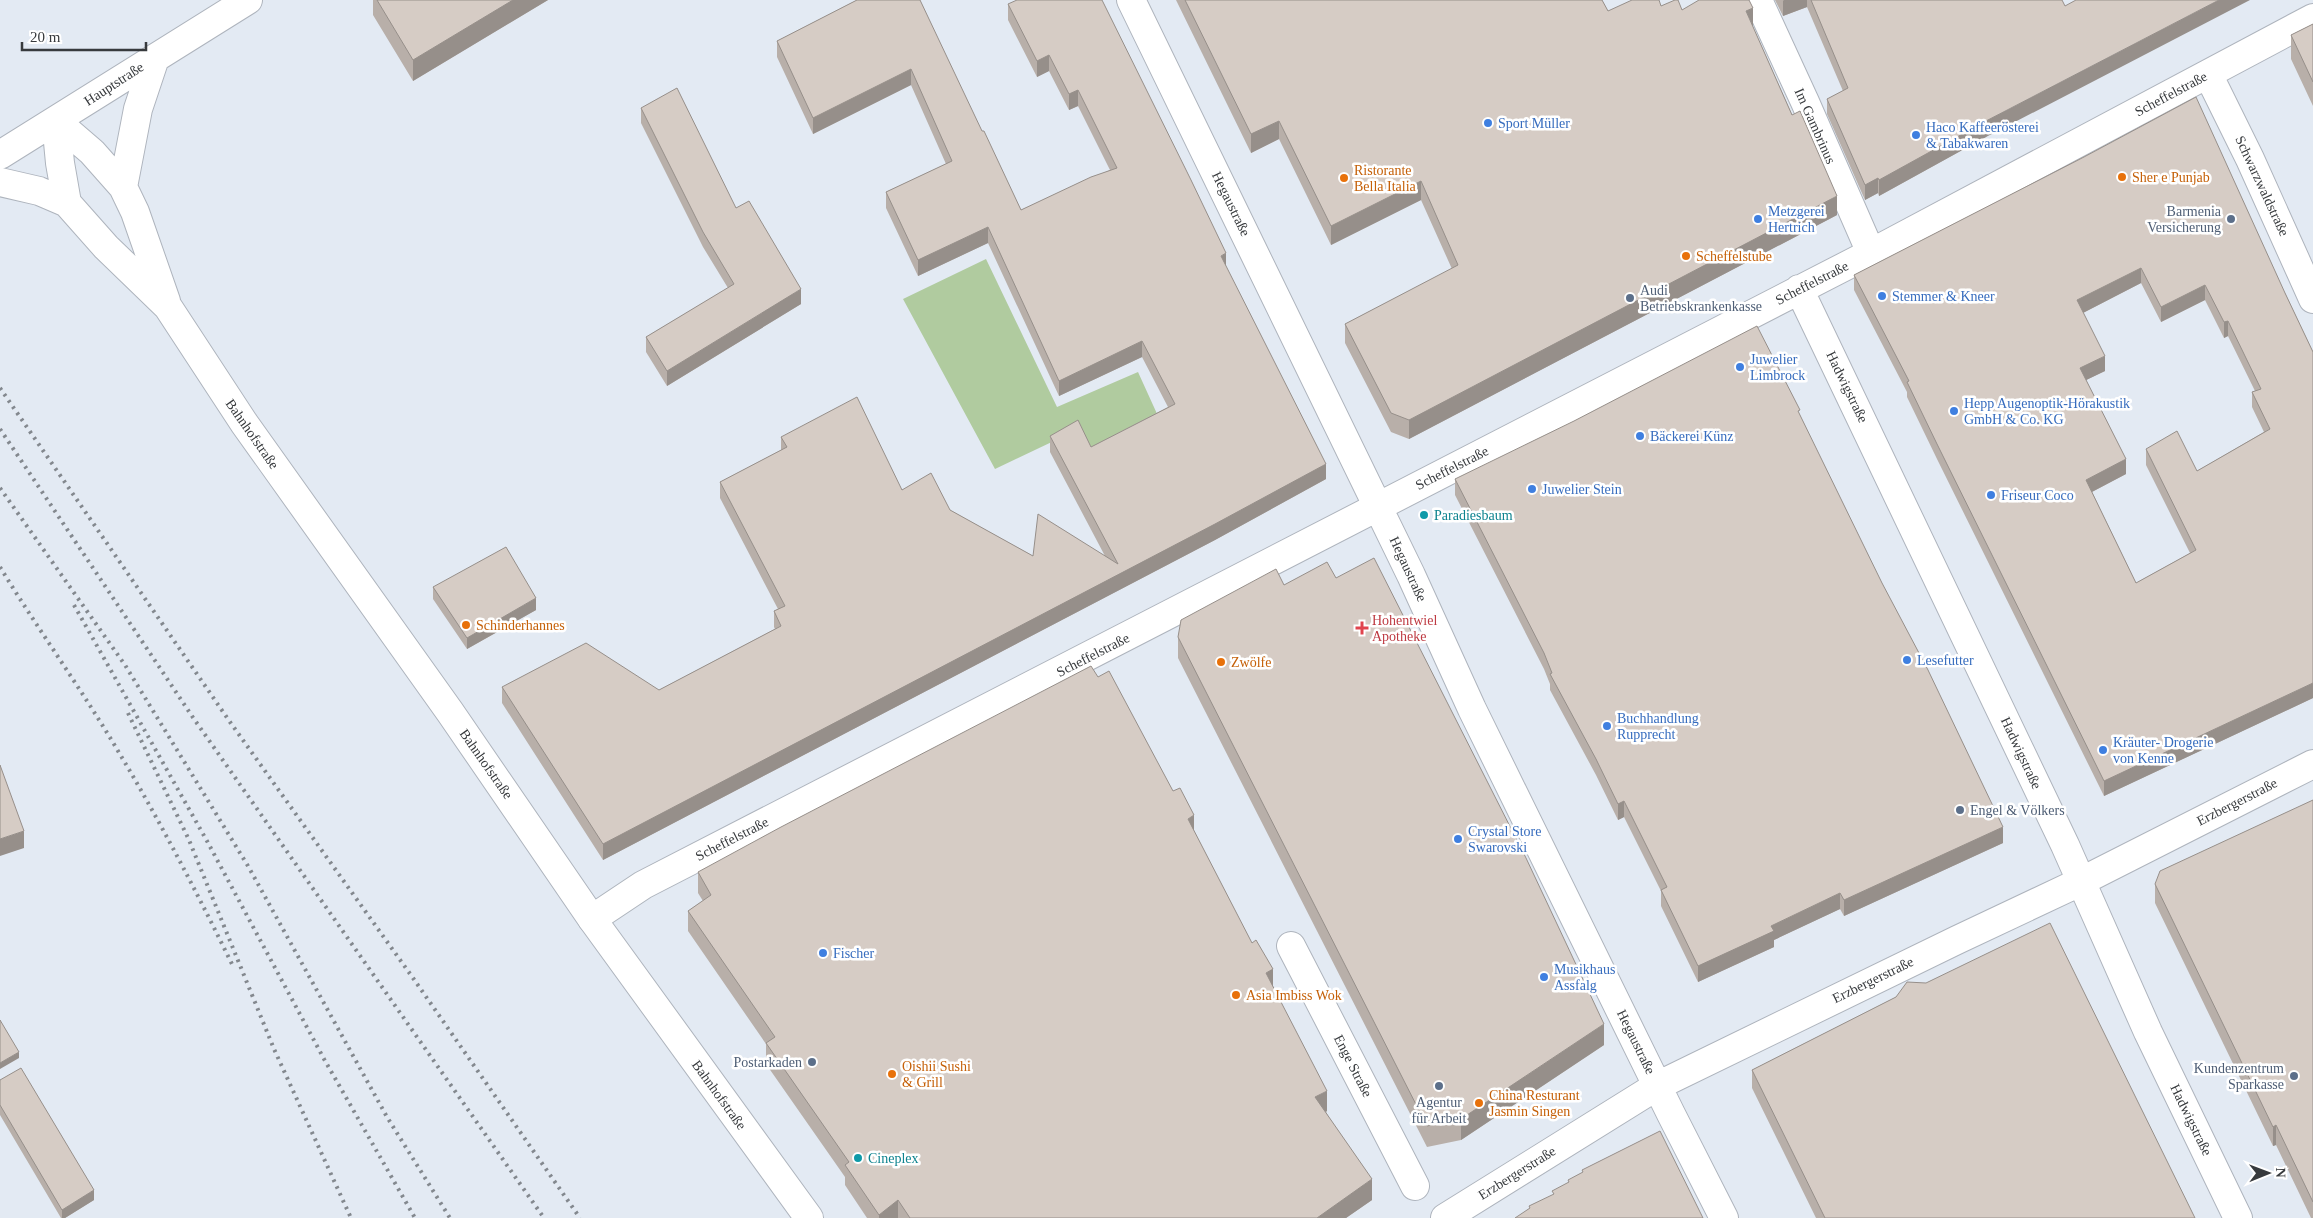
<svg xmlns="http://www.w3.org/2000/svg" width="2313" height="1218" font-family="'Times New Roman',serif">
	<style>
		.green { fill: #b0cb9f }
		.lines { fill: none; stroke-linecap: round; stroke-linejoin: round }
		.street-casing { stroke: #aeb4bd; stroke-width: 30 }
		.secondary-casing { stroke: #aeb4bd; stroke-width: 30 }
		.street { stroke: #fff; stroke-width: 28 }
		.secondary { stroke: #fff; stroke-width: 28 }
		.rail { stroke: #83888e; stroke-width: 4; stroke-dasharray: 2.5 5; stroke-linecap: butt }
		.wall { fill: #b8afa9; fill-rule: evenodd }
		.shaded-wall { fill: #968f8a }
		.building { fill: #d6ccc5; stroke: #968f8a; fill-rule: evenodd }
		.shop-dot { fill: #3f7fe0; stroke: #fff; stroke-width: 2 }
		.food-dot { fill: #e8710a; stroke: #fff; stroke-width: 2 }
		.service-dot { fill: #5c6f8a; stroke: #fff; stroke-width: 2 }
		.culture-dot { fill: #0f9aa8; stroke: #fff; stroke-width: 2 }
		.health-dot { fill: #e0444e; stroke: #fff; stroke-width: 2 }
		.labels { text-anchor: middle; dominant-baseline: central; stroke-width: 5; stroke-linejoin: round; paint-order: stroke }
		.street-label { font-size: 14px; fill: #373a3d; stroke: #fff }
		.shop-label { font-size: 14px; fill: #366cbe; stroke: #fff; text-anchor: start }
		.food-label { font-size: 14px; fill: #c56008; stroke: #fff; text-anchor: start }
		.service-label { font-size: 14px; fill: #4e5e75; stroke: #fff; text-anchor: end }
		.culture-label { font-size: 14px; fill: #0d838f; stroke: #fff; text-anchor: start }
		.health-label { font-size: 14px; fill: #be3a42; stroke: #fff; text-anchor: start }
	</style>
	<rect width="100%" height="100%" fill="#e3eaf3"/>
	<path class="green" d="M 986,259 L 1057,407 L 1138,372 L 1158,416 L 1092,455 L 1077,430 L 995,469 L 903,299 Z"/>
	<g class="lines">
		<g class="street-casing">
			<path id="street" d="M 1131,0 L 1411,575 L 1472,709 L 1671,1114 L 1724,1218
				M 1758,0 L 1805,102 L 1871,253
				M 2208,74 L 2250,159 L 2313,299
				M 1799,289 L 2065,845 L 2148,1032 L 2238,1218
				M 592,919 L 643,885 L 1871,253 L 2313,18
				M 1291,946 L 1415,1186
				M 1445,1218 L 1657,1086 L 1957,940 L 2080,882 L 2313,764"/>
		</g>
		<g class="secondary-casing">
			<path id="secondary" d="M 56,121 L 60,163 L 67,203 L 106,247 L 168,307 L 244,423 L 450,712 L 592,919 L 809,1218
				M 56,121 L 92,152 L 123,187 L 135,212 L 166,301
				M 0,155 L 248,0
				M 0,182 L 39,191 L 67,203
				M 123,187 L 138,109 L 155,58"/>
		</g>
		<use href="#street" class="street"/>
		<use href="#secondary" class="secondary"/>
		<path class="rail" d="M 0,388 L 230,722 L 413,978 L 580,1218
			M 0,429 L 194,719 L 544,1218
			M 0,488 L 125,665 L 248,866 L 387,1117 L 450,1218
			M 0,567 C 39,631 83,691 121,756 C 161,823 197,893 232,964
			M 74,605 L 207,841 L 324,1059 L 415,1218
			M 128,713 L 189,840 L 274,1049 L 351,1218"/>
	</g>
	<path class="wall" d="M 373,0 L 548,0 L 413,81 L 373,15 Z
		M 857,0 L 982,131 L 1021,210 L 1110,170 L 1078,106 L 1069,110 L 1049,71 L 1037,77 L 1008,20 L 1008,4 L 1226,267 L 1326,479 L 1215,540 L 603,860 L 502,703 L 502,687 L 659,690 L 775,629 L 774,627 L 774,611 L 778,609 L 720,498 L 720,482 L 781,450 L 781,437 L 950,510 L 1033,556 L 1105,556 L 1050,452 L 1050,436 L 1091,447 L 1168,407 L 1142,357 L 1059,396 L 988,243 L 918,276 L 886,208 L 886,192 L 946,164 L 911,85 L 813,134 L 777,57 L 777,41 Z
		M 1176,0 L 1602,0 L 1608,11 L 1661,6 L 1682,10 L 1753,27 L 1837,215 L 1409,439 L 1391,432 L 1345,343 L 1345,324 L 1452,269 L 1421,200 L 1331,245 L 1279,139 L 1251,153 Z
		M 1775,0 L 2062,0 L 1986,137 L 1879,196 L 1878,193 L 1865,200 L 1827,114 L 1827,99 L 1843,91 L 1807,7 L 1783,16 Z
		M 2313,24 L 2313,106 L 2291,59 L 2291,35 Z
		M 641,108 L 801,304 L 667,386 L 646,352 L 646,337 L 728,288 L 703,247 L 641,123 Z
		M 2084,157 L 2285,293 L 2313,352 L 2313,698 L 2104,796 L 1937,459 L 1907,397 L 1907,392 L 1854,290 L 1854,275 ZM 2141,283 L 2161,322 L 2205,300 L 2224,338 L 2228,336 L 2255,391 L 2252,392 L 2252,407 L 2264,432 L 2197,471 L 2146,449 L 2146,465 L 2190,553 L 2136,583 L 2092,492 L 2126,474 L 2086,380 L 2105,371 L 2083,313 Z
		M 1800,417 L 2003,843 L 1844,916 L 1840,909 L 1774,940 L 1774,947 L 1698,982 L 1661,906 L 1661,891 L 1624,817 L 1618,820 L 1596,775 L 1550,690 L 1550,684 L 1544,669 L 1455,495 L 1455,479 Z
		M 1336,578 L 1604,1045 L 1461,1140 L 1427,1147 L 1178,658 L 1178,637 Z
		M 433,587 L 536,610 L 467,649 L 433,599 Z
		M 2313,800 L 2313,1218 L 2311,1218 L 2276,1145 L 2273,1146 L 2155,903 L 2155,884 Z
		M 1194,831 L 1273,987 L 1327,1111 L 1326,1112 L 1372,1200 L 1346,1218 L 867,1218 L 845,1185 L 845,1177 L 766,1064 L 766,1044 L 688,931 L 688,911 L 703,901 L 698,893 L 698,872 Z
		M 1896,997 L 2195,1218 L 1816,1218 L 1752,1088 L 1752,1070 Z
		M 0,1080 L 94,1200 L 65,1218 L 61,1218 L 0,1115 Z"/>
	<path class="shaded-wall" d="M 513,0 L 548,0 L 413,81 L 413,60 Z
		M 1784,0 L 1807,0 L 1807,7 L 1783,16 L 1783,1 Z
		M 2219,0 L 2250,0 L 1986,137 L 1879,196 L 1879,180 L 1986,121 Z
		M 1753,8 L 1753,27 L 1746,11 Z
		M 1049,55 L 1049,71 L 1037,77 L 1037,61 Z
		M 911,69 L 911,85 L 813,134 L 813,118 Z
		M 1078,90 L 1078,106 L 1069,110 L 1069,94 Z
		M 1279,121 L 1279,139 L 1251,153 L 1251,134 Z
		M 1878,178 L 1878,193 L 1865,200 L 1865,185 Z
		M 1421,181 L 1421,200 L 1331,245 L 1331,226 Z
		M 1837,196 L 1837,215 L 1409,439 L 1409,420 Z
		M 988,227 L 988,243 L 918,276 L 918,260 Z
		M 1226,253 L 1226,269 L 1221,256 Z
		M 2141,268 L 2141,283 L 2077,316 L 2077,300 Z
		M 2205,285 L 2205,300 L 2161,322 L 2161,307 Z
		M 801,289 L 801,304 L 667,386 L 667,371 Z
		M 2228,321 L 2228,336 L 2224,338 L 2224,322 Z
		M 1142,341 L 1142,357 L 1059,396 L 1059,381 Z
		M 2105,356 L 2105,371 L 2080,383 L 2080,368 Z
		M 2126,459 L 2126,474 L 2086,495 L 2086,480 Z
		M 1326,464 L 1326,479 L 1215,540 L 603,860 L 603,844 Z
		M 536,598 L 536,610 L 467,649 L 467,638 Z
		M 2313,683 L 2313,698 L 2104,796 L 2104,781 Z
		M 1624,801 L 1624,817 L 1618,820 L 1618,804 Z
		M 1194,815 L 1194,836 L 1188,819 Z
		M 2003,827 L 2003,843 L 1844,916 L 1844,900 Z
		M 24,831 L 24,848 L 0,856 L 0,839 Z
		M 1840,893 L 1840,909 L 1774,940 L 1774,947 L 1698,982 L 1698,966 L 1771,926 Z
		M 1273,969 L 1273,989 L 1266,973 Z
		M 1604,1024 L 1604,1045 L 1461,1140 L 1461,1119 Z
		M 19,1052 L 19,1058 L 0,1069 L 0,1063 Z
		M 1327,1091 L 1327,1111 L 1315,1117 L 1315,1097 Z
		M 2276,1125 L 2276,1145 L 2273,1146 L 2273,1127 Z
		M 1372,1179 L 1372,1200 L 1346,1218 L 1317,1218 Z
		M 94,1190 L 94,1200 L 65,1218 L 62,1218 L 62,1210 Z
		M 898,1200 L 898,1218 L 879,1218 L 879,1215 Z"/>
	<path class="building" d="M 377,0 L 513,0 L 413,60 Z
		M 857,0 L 920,0 L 982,131 L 984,131 L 1021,210 L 1091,177 L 1117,168 L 1078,90 L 1069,94 L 1049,55 L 1037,61 L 1008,4 L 1017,0 L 1102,0 L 1191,180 L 1226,253 L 1221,256 L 1326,464 L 1215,524 L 603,844 L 502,687 L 586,643 L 659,690 L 781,626 L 774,611 L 785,606 L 720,482 L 787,447 L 781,437 L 857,397 L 902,490 L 931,473 L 950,510 L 1033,556 L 1038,514 L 1118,564 L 1050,436 L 1078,420 L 1091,447 L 1175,404 L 1142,341 L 1059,381 L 988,227 L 918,260 L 886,192 L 952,161 L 911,69 L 813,118 L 777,41 Z
		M 1185,0 L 1602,0 L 1608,11 L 1632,0 L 1659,0 L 1661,6 L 1675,0 L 1678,0 L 1682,10 L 1699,0 L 1749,0 L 1753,8 L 1746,11 L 1792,115 L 1800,111 L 1837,196 L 1409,420 L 1391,413 L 1345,324 L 1458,265 L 1421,181 L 1331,226 L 1279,121 L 1251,134 Z
		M 1811,0 L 2062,0 L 2065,6 L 2076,0 L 2219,0 L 1986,121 L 1879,180 L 1878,178 L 1865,185 L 1827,99 L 1848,88 Z
		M 2313,24 L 2313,82 L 2291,35 Z
		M 677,88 L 736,208 L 749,201 L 801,289 L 667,371 L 646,337 L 734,284 L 703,232 L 641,108 Z
		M 2196,97 L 2285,293 L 2313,352 L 2313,683 L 2104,781 L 1937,444 L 1907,382 L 1909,381 L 1854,275 L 2084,157 ZM 2141,268 L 2161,307 L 2205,285 L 2224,322 L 2228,321 L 2261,389 L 2252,392 L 2270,429 L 2197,471 L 2177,431 L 2146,449 L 2196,550 L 2136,583 L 2086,480 L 2126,459 L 2080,368 L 2105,356 L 2077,300 Z
		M 1757,326 L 1800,410 L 1798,411 L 1882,583 L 1928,670 L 2003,827 L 1844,900 L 1840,893 L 1771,926 L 1774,931 L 1698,966 L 1661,890 L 1667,887 L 1624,801 L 1618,804 L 1596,759 L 1550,674 L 1552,673 L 1544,653 L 1455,479 L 1574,421 Z
		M 506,547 L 536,598 L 467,638 L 433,587 Z
		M 1374,558 L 1526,858 L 1604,1024 L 1461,1119 L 1427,1126 L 1178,637 L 1181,620 L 1276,569 L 1284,585 L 1327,562 L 1336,578 Z
		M 1091,666 L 1098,677 L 1109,671 L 1173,791 L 1180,788 L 1194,815 L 1188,819 L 1252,943 L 1256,940 L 1273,969 L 1266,973 L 1327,1091 L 1315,1097 L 1372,1179 L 1317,1218 L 910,1218 L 898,1200 L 879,1215 L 845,1165 L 849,1162 L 766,1043 L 775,1037 L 688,911 L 711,895 L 698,872 L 781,827 Z
		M 0,765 L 24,831 L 0,839 Z
		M 2313,800 L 2313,1202 L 2276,1125 L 2273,1127 L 2155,884 L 2160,871 Z
		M 2050,923 L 2195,1218 L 1825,1218 L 1752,1070 L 1896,997 L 1907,982 L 1926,983 Z
		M 0,1020 L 19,1052 L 0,1063 Z
		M 21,1068 L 94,1190 L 62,1210 L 0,1105 L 0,1080 Z
		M 1660,1131 L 1703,1218 L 1515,1218 L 1530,1208 L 1529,1206 L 1554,1194 L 1552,1191 L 1569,1182 L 1568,1180 L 1583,1172 L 1582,1170 Z"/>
	<g class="shop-dot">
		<circle cx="1488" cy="123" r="5"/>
		<circle cx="1916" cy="135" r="5"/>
		<circle cx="1758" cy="219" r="5"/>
		<circle cx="1882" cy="296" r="5"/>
		<circle cx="1740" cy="367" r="5"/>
		<circle cx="1954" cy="411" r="5"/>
		<circle cx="1640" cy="436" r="5"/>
		<circle cx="1532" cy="489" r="5"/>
		<circle cx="1991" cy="495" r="5"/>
		<circle cx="1907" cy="660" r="5"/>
		<circle cx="1607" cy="726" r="5"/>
		<circle cx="2103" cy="750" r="5"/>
		<circle cx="1458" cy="839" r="5"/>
		<circle cx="823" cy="953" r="5"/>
		<circle cx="1544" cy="977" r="5"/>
	</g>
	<g class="food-dot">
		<circle cx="2122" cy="177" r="5"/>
		<circle cx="1344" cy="178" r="5"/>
		<circle cx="1686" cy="256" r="5"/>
		<circle cx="466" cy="625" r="5"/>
		<circle cx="1221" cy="662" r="5"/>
		<circle cx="1236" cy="995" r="5"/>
		<circle cx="892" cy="1074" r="5"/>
		<circle cx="1479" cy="1103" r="5"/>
	</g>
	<g class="service-dot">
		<circle cx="2231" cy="219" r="5"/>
		<circle cx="1630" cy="298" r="5"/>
		<circle cx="1960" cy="810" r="5"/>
		<circle cx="812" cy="1062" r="5"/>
		<circle cx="2294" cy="1076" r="5"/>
		<circle cx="1439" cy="1086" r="5"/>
	</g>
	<g class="culture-dot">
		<circle cx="1424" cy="515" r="5"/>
		<circle cx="858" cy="1158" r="5"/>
	</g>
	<path class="health-dot" d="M1359.5 620.5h5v5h5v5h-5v5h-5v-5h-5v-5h5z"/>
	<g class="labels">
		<g class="street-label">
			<text transform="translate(114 84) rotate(-33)">Hauptstraße</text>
			<text transform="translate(2171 94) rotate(-28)">Scheffelstraße</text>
			<text transform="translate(1815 126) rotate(66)">Im Gambrinus</text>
			<text transform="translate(2262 186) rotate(65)">Schwarzwaldstraße</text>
			<text transform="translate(1231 204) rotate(64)">Hegaustraße</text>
			<text transform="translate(1812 283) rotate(-27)">Scheffelstraße</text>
			<text transform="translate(1847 387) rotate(64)">Hadwigstraße</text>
			<text transform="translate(252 434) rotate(55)">Bahnhofstraße</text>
			<text transform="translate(1452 468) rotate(-27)">Scheffelstraße</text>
			<text transform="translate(1408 569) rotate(65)">Hegaustraße</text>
			<text transform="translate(1093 655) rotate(-27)">Scheffelstraße</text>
			<text transform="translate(2021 753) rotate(65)">Hadwigstraße</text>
			<text transform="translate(486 764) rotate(55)">Bahnhofstraße</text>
			<text transform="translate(2237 802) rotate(-27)">Erzbergerstraße</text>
			<text transform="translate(732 839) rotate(-27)">Scheffelstraße</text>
			<text transform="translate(1873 980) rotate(-26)">Erzbergerstraße</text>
			<text transform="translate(1636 1042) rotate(64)">Hegaustraße</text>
			<text transform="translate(1353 1066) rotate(63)">Enge Straße</text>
			<text transform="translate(719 1095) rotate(54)">Bahnhofstraße</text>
			<text transform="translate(2191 1120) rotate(64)">Hadwigstraße</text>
			<text transform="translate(1517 1173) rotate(-32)">Erzbergerstraße</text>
		</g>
		<g class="shop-label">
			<text x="1498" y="123">Sport Müller</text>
			<text x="1926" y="127">Haco Kaffeerösterei<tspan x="1926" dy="16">&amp; Tabakwaren</tspan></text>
			<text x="1768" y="211">Metzgerei<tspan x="1768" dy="16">Hertrich</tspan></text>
			<text x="1892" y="296">Stemmer &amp; Kneer</text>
			<text x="1750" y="359">Juwelier<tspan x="1750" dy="16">Limbrock</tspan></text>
			<text x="1964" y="403">Hepp Augenoptik-Hörakustik<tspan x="1964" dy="16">GmbH &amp; Co. KG</tspan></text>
			<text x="1650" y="436">Bäckerei Künz</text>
			<text x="1542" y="489">Juwelier Stein</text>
			<text x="2001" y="495">Friseur Coco</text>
			<text x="1917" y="660">Lesefutter</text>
			<text x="1617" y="718">Buchhandlung<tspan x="1617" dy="16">Rupprecht</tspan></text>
			<text x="2113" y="742">Kräuter- Drogerie<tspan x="2113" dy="16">von Kenne</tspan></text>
			<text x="1468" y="831">Crystal Store<tspan x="1468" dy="16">Swarovski</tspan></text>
			<text x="833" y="953">Fischer</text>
			<text x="1554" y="969">Musikhaus<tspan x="1554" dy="16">Assfalg</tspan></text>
		</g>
		<g class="food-label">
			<text x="1354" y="170">Ristorante<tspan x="1354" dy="16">Bella Italia</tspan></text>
			<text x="2132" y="177">Sher e Punjab</text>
			<text x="1696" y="256">Scheffelstube</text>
			<text x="476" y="625">Schinderhannes</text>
			<text x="1231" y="662">Zwölfe</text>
			<text x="1246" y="995">Asia Imbiss Wok</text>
			<text x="902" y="1066">Oishii Sushi<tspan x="902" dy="16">&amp; Grill</tspan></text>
			<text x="1489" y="1095">China Resturant<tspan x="1489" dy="16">Jasmin Singen</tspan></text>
		</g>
		<g class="service-label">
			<text x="2221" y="211">Barmenia<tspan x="2221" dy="16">Versicherung</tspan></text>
			<text x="1640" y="290" text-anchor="start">Audi<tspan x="1640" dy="16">Betriebskrankenkasse</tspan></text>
			<text x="1970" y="810" text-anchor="start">Engel &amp; Völkers</text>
			<text x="802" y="1062">Postarkaden</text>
			<text x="2284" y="1068">Kundenzentrum<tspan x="2284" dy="16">Sparkasse</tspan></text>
			<text x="1439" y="1102" text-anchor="middle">Agentur<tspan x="1439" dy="16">für Arbeit</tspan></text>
		</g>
		<g class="culture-label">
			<text x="1434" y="515">Paradiesbaum</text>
			<text x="868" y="1158">Cineplex</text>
		</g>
		<g class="health-label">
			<text x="1372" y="620">Hohentwiel<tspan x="1372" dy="16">Apotheke</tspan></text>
		</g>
	</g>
	<g transform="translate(2268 1173) rotate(89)" stroke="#ffffff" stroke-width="4" paint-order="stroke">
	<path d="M0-4L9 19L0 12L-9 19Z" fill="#373a3d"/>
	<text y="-8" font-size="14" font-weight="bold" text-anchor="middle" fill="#373a3d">N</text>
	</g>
	<path d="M22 42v8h124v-8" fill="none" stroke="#373a3d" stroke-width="2.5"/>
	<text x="30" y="42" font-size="15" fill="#373a3d" stroke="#ffffff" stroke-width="4" paint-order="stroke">20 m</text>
</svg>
